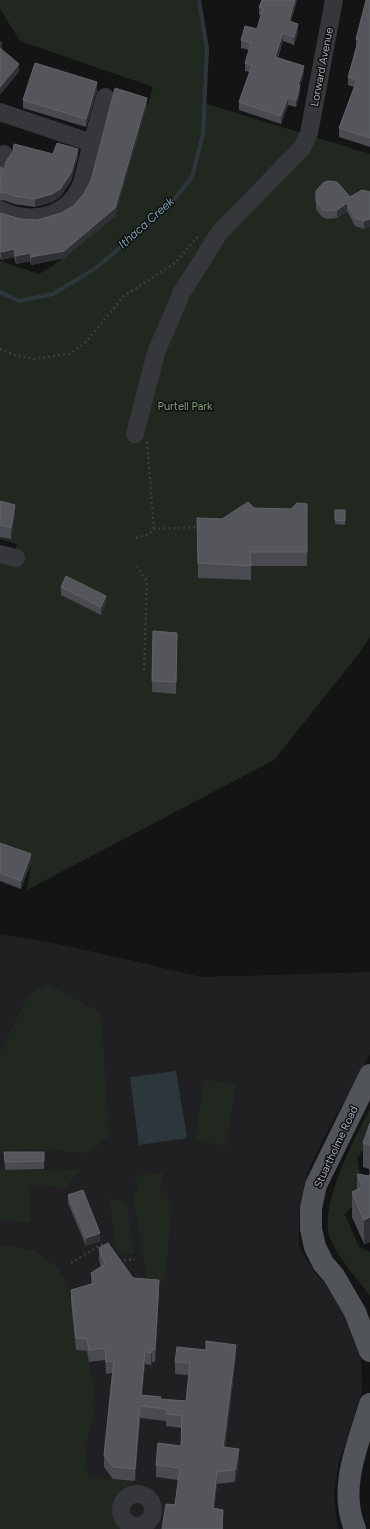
<svg xmlns="http://www.w3.org/2000/svg" width="370" height="1529" font-family="Figtree,sans-serif">
	<style>
		.built { fill: #202022 }
		.green { fill: #202820 }
		.water { fill: #2c373b }
		.lines { fill: none; stroke-linecap: round; stroke-linejoin: round }
		.stream { stroke: #2c373b; stroke-width: 4 }
		.path { stroke: #3b3e41; stroke-width: 2.5; stroke-dasharray: 2 3; stroke-linecap: butt }
		.minor { stroke: #35373a; stroke-width: 18 }
		.major { stroke: #515459; stroke-width: 22 }
		.wall { fill: #4a4b50 }
		.shaded-wall { fill: #303134 }
		.building { fill: #54565b; stroke: #606469 }
		.labels { text-anchor: middle; dominant-baseline: central; stroke-width: 3; stroke-linejoin: round; paint-order: stroke }
		.street-label { font-size: 11px; fill: #a5adb6; stroke: #0f0f10 }
		.park-label { font-size: 11px; fill: #81a17c; stroke: #0f0f10 }
		.water-label { font-size: 12px; font-style: italic; fill: #7ca2b1; stroke: #0f0f10 }
	</style>
	<rect width="100%" height="100%" fill="#141415"/>
	<path class="built" d="M 0,934 L 63,945 L 202,977 L 370,972 L 370,1054 L 326,1134 L 307,1174 L 299,1211 L 299,1246 L 313,1270 L 334,1294 L 353,1329 L 361,1355 L 362,1391 L 338,1466 L 334,1495 L 338,1529 L 0,1529 Z"/>
	<path class="green" d="M 0,0 L 199,0 L 207,49 L 204,103 L 370,154 L 370,637 L 361,651 L 274,760 L 27,890 L 31,862 L 0,851 L 0,562 L 12,562 L 17,544 L 0,539 L 0,261 L 39,274 L 54,265 L 115,216 L 153,87 L 20,41 L 0,9 Z
		M 48,984 L 101,1013 L 109,1136 L 87,1153 L 27,1149 L 0,1153 L 0,1053 L 28,995 Z
		M 204,1079 L 236,1084 L 226,1146 L 195,1141 Z
		M 370,1109 L 370,1139 L 357,1159 L 359,1171 L 367,1178 L 352,1207 L 345,1214 L 359,1247 L 370,1252 L 370,1296 C 357,1278 336,1257 329,1235 C 320,1205 355,1136 370,1109 Z
		M 0,1169 L 5,1170 L 82,1169 L 65,1188 L 29,1185 L 31,1223 L 0,1220 Z
		M 163,1172 L 160,1192 L 168,1194 L 167,1201 L 172,1202 L 165,1281 L 147,1279 L 133,1195 L 138,1190 L 138,1184 L 134,1176 Z
		M 109,1198 L 127,1204 L 134,1254 L 117,1255 Z
		M 0,1245 L 34,1250 L 59,1269 L 68,1285 L 76,1349 L 87,1351 L 94,1386 L 93,1419 L 85,1445 L 88,1477 L 135,1481 L 124,1491 L 116,1506 L 122,1529 L 0,1529 Z"/>
	<path class="water" d="M 176,1071 L 187,1138 L 139,1145 L 130,1077 Z"/>
	<g class="lines">
		<path class="stream" d="M 0,292 L 19,301 L 53,294 L 96,268 L 168,207 L 192,177 L 203,134 L 207,49 L 199,0"/>
		<path class="path" d="M 0,349 L 14,355 L 34,359 L 69,354 L 84,344 L 124,296 L 175,263 L 199,235
			M 147,442 L 154,529
			M 136,538 L 149,534 L 154,529 L 199,527
			M 137,566 L 147,581 L 144,673
			M 119,1261 L 135,1259
			M 71,1263 L 104,1243 L 107,1247"/>
		<path class="minor" d="M 0,112 L 92,143 C 88,156 86,172 81,185 C 67,219 30,224 0,210
			M 92,143 L 105,97
			M 0,161 L 4,154
			M 135,434 L 156,353 L 181,294 L 219,233 L 302,148 L 309,133 L 334,0
			M 0,554 L 16,558
			M121 1510a16 16 0 1 1 32 0a16 16 0 1 1-32 0Z"/>
		<path class="major" d="M 370,1075 L 316,1185 L 311,1208 L 311,1229 L 315,1247 L 323,1263 L 334,1276 L 355,1312 L 370,1351
			M 355,1529 C 338,1488 358,1444 370,1404"/>
	</g>
	<path class="wall" d="M 262,0 L 297,0 L 291,22 L 298,32 L 294,45 L 283,41 L 278,58 L 304,73 L 300,85 L 300,93 L 296,107 L 288,105 L 281,124 L 239,110 L 239,102 L 250,72 L 245,71 L 245,63 L 249,50 L 241,48 L 241,40 L 257,29 L 261,15 L 259,15 L 259,7 Z
		M 370,0 L 370,147 L 339,137 L 339,128 L 354,87 L 348,85 L 348,77 L 356,47 L 356,39 Z
		M 97,90 L 86,127 L 23,108 L 23,100 Z
		M 147,106 L 115,216 L 64,258 L 31,265 L 30,261 L 16,264 L 14,257 L 1,260 L 0,258 L 0,213 L 21,219 L 37,220 L 61,213 L 73,206 L 83,195 Z
		M 53,154 L 78,157 L 71,181 L 60,197 L 52,202 L 35,207 L 14,204 L 3,200 L 0,201 L 0,167 L 4,169 Z
		M 316,191 L 350,197 L 370,192 L 364,229 L 355,226 L 347,211 L 337,218 L 327,219 L 322,217 L 316,209 Z
		M 0,501 L 15,516 L 11,539 L 0,537 Z
		M 307,504 L 307,566 L 251,566 L 251,580 L 198,578 L 197,518 L 222,519 L 254,508 L 291,509 Z
		M 335,510 L 345,510 L 345,525 L 335,524 Z
		M 61,587 L 106,604 L 101,615 L 61,595 Z
		M 153,631 L 177,633 L 176,694 L 152,692 Z
		M 0,843 L 31,862 L 21,889 L 0,881 Z
		M 370,1123 L 370,1242 L 364,1244 L 352,1217 L 352,1192 L 357,1190 L 357,1174 L 369,1176 L 370,1175 L 369,1169 L 363,1167 L 363,1143 Z
		M 4,1152 L 44,1152 L 44,1169 L 5,1170 Z
		M 68,1195 L 100,1241 L 86,1246 L 68,1203 Z
		M 99,1248 L 133,1278 L 159,1292 L 155,1362 L 152,1362 L 151,1365 L 145,1364 L 142,1395 L 161,1399 L 186,1401 L 189,1375 L 175,1374 L 175,1362 L 236,1357 L 225,1447 L 239,1461 L 235,1482 L 217,1484 L 214,1508 L 223,1522 L 223,1529 L 162,1529 L 175,1505 L 178,1480 L 156,1477 L 156,1465 L 181,1446 L 182,1428 L 166,1426 L 166,1421 L 140,1418 L 135,1481 L 113,1479 L 104,1467 L 104,1455 L 112,1373 L 106,1374 L 105,1360 L 89,1362 L 87,1351 L 76,1350 L 71,1302 L 71,1290 L 91,1284 L 91,1273 L 101,1267 L 99,1260 Z"/>
	<path class="shaded-wall" d="M 295,0 L 297,0 L 289,29 L 289,21 Z
		M 298,24 L 298,32 L 294,45 L 294,37 Z
		M 283,33 L 283,41 L 275,65 L 275,57 Z
		M 2,40 L 2,48 L 0,50 L 0,42 Z
		M 19,64 L 19,72 L 0,95 L 0,87 Z
		M 304,66 L 304,73 L 298,92 L 298,85 Z
		M 97,82 L 97,90 L 86,127 L 86,119 Z
		M 300,85 L 300,93 L 296,107 L 296,100 Z
		M 288,97 L 288,105 L 281,124 L 281,116 Z
		M 147,98 L 147,106 L 115,216 L 64,258 L 31,265 L 31,257 L 64,251 Z
		M 78,149 L 78,157 L 71,181 L 60,197 L 52,202 L 35,207 L 35,199 Z
		M 347,203 L 347,211 L 337,218 L 337,210 Z
		M 370,219 L 370,227 L 364,229 L 364,221 Z
		M 14,249 L 14,257 L 1,260 L 1,252 Z
		M 30,253 L 30,261 L 16,264 L 16,256 Z
		M 15,505 L 15,516 L 11,539 L 11,528 Z
		M 106,596 L 106,604 L 101,615 L 101,607 Z
		M 31,854 L 31,862 L 21,889 L 21,881 Z
		M 370,1217 L 370,1242 L 364,1244 L 364,1220 Z
		M 100,1233 L 100,1241 L 86,1246 L 86,1238 Z
		M 159,1280 L 159,1292 L 155,1362 L 155,1350 Z
		M 236,1345 L 236,1357 L 223,1459 L 223,1447 Z
		M 152,1350 L 152,1362 L 151,1365 L 151,1353 Z
		M 145,1352 L 145,1364 L 141,1407 L 141,1395 Z
		M 140,1406 L 140,1418 L 135,1481 L 135,1469 Z
		M 239,1449 L 239,1461 L 235,1482 L 235,1470 Z
		M 217,1472 L 217,1484 L 213,1520 L 213,1508 Z"/>
	<path class="building" d="M 262,0 L 295,0 L 289,21 L 298,24 L 294,37 L 283,33 L 275,57 L 304,66 L 298,85 L 300,85 L 296,100 L 288,97 L 281,116 L 239,102 L 252,65 L 245,63 L 251,43 L 241,40 L 245,26 L 257,29 L 263,8 L 259,7 Z
		M 366,0 L 370,0 L 370,138 L 339,128 L 357,80 L 348,77 L 359,39 L 356,39 Z
		M 0,48 L 19,64 L 0,87 Z
		M 35,63 L 97,82 L 86,119 L 23,100 Z
		M 115,88 L 147,98 L 115,208 L 64,251 L 31,257 L 30,253 L 16,256 L 14,249 L 1,252 L 0,250 L 0,213 L 21,219 L 37,220 L 61,213 L 73,206 L 83,195 L 91,181 Z
		M 57,143 L 78,149 L 71,173 L 60,189 L 52,194 L 35,199 L 14,196 L 3,192 L 0,193 L 0,167 L 4,169 L 6,162 L 13,151 L 14,144 L 53,154 Z
		M 328,181 L 337,182 L 350,197 L 362,190 L 370,192 L 370,219 L 364,221 L 355,218 L 347,203 L 337,210 L 327,211 L 322,209 L 316,201 L 316,191 L 323,183 Z
		M 0,501 L 15,505 L 11,528 L 0,525 Z
		M 248,502 L 254,508 L 291,509 L 297,503 L 307,504 L 307,552 L 250,552 L 251,566 L 198,563 L 197,518 L 222,519 Z
		M 335,510 L 345,510 L 345,521 L 335,520 Z
		M 66,576 L 106,596 L 101,607 L 61,587 Z
		M 153,631 L 177,633 L 176,682 L 152,681 Z
		M 0,843 L 31,854 L 21,881 L 0,873 Z
		M 370,1123 L 370,1145 L 363,1143 Z
		M 4,1152 L 44,1152 L 44,1161 L 5,1162 Z
		M 357,1174 L 369,1176 L 370,1174 L 370,1217 L 364,1220 L 352,1192 L 362,1187 Z
		M 83,1190 L 100,1233 L 86,1238 L 68,1195 Z
		M 108,1243 L 133,1278 L 159,1280 L 155,1350 L 152,1350 L 151,1353 L 145,1352 L 141,1395 L 161,1397 L 160,1399 L 186,1401 L 190,1363 L 175,1362 L 177,1347 L 206,1350 L 206,1341 L 236,1345 L 223,1447 L 239,1449 L 235,1470 L 217,1472 L 213,1508 L 223,1510 L 222,1529 L 162,1529 L 166,1504 L 175,1505 L 180,1468 L 156,1465 L 158,1443 L 181,1446 L 182,1416 L 166,1414 L 167,1409 L 140,1406 L 135,1469 L 113,1467 L 104,1455 L 114,1361 L 106,1362 L 105,1348 L 89,1350 L 87,1339 L 76,1338 L 71,1290 L 95,1283 L 91,1273 L 105,1264 L 99,1248 Z"/>
	<g class="labels">
		<g class="street-label">
			<text transform="translate(322 67) rotate(-79)">Lorward Avenue</text>
			<text transform="translate(336 1147) rotate(-65)">Stuartholme Road</text>
		</g>
		<g class="park-label">
			<text x="185" y="406">Purtell Park</text>
		</g>
		<g class="water-label">
			<text transform="translate(146 223) rotate(-42)">Ithaca Creek</text>
		</g>
	</g>
</svg>
